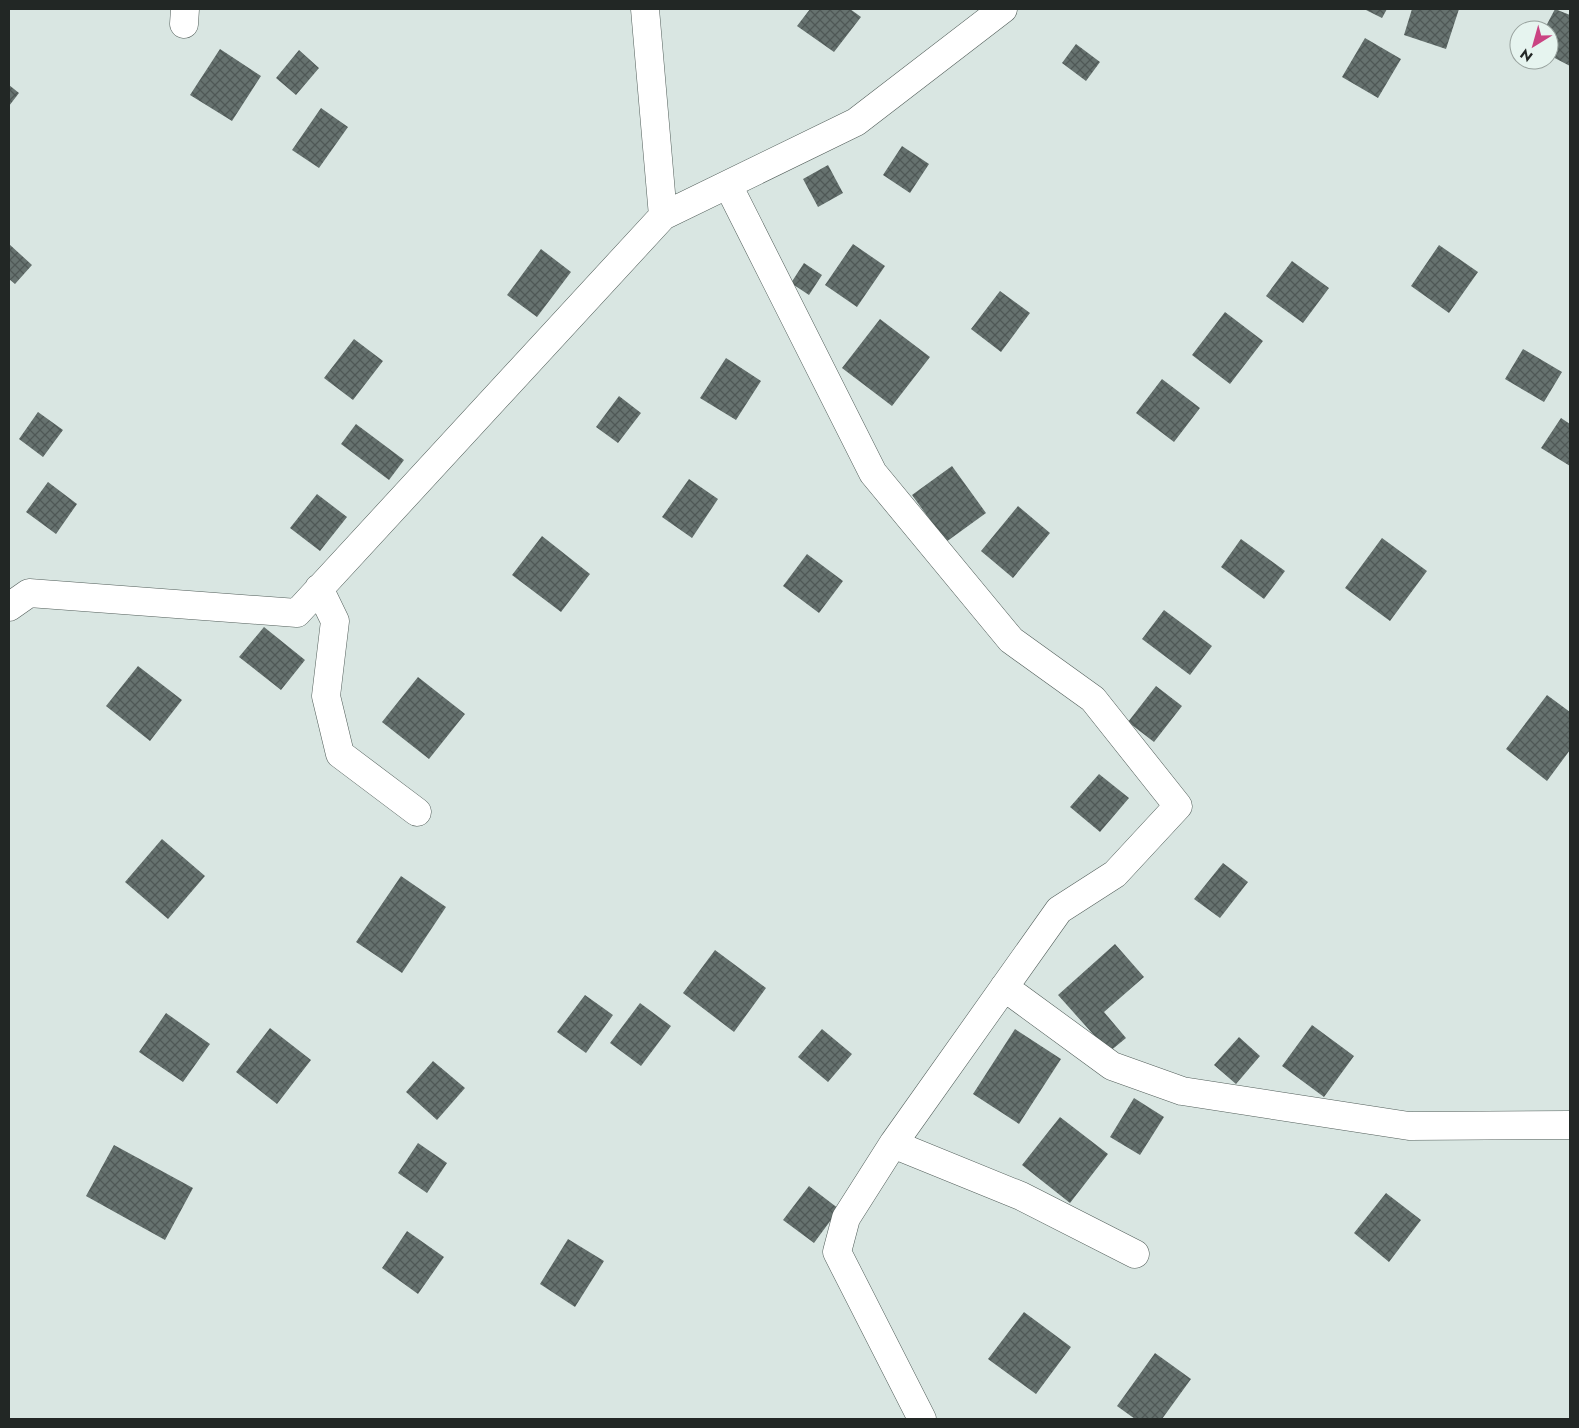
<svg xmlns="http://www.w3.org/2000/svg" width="1579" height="1428" font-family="Jost,sans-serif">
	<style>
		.building { fill: url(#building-cross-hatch) }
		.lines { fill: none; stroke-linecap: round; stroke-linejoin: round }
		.minor-casing { stroke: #525e5a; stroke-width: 29 }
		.minor { stroke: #fff; stroke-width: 28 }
	</style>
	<defs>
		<pattern id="building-cross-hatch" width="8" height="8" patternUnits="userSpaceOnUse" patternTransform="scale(1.25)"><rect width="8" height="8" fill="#66726f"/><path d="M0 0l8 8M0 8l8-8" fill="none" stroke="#4f5856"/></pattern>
	</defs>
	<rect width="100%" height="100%" fill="#d9e6e2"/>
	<path class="building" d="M 810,9 L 850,9 L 861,17 L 834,52 L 797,26 Z
		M 1364,9 L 1387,9 L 1382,18 Z
		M 1412,9 L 1459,9 L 1446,49 L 1404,35 Z
		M 1555,9 L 1570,15 L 1570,66 L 1549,55 L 1549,30 L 1544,30 Z
		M 1365,38 L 1401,59 L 1378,98 L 1342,77 Z
		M 1076,44 L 1100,62 L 1086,81 L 1062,63 Z
		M 220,49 L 261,76 L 232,121 L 190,95 Z
		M 299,50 L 319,68 L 296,95 L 276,78 Z
		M 9,85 L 19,93 L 9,106 Z
		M 321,108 L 348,127 L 319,168 L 292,150 Z
		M 902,146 L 929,164 L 910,193 L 883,175 Z
		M 828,165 L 843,193 L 818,207 L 803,179 Z
		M 9,244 L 32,265 L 15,284 L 9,279 Z
		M 853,244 L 885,266 L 857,307 L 825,285 Z
		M 1439,245 L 1478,272 L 1449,313 L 1411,286 Z
		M 541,249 L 571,272 L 537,317 L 507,295 Z
		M 1292,261 L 1329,288 L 1303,323 L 1266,296 Z
		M 804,263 L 822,275 L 809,295 L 791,283 Z
		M 1000,291 L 1030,313 L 1001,352 L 971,329 Z
		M 1225,312 L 1263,341 L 1230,384 L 1192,355 Z
		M 880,319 L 930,357 L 892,406 L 842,368 Z
		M 354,339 L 383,361 L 353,400 L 324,378 Z
		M 1523,349 L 1562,372 L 1544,402 L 1505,379 Z
		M 726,358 L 761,381 L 736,420 L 700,398 Z
		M 1162,379 L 1200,408 L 1174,442 L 1136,413 Z
		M 619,396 L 641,413 L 618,443 L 596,427 Z
		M 38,412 L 63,430 L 43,457 L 19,439 Z
		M 1561,418 L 1570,424 L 1570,466 L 1541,448 Z
		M 356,424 L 404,460 L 389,480 L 341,444 Z
		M 952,466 L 986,513 L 946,542 L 912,495 Z
		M 689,479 L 718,499 L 692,538 L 662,517 Z
		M 48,482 L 77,504 L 56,534 L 26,512 Z
		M 317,494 L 347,517 L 320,551 L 290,528 Z
		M 1018,506 L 1050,533 L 1013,578 L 981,551 Z
		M 542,536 L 590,574 L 561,612 L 512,575 Z
		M 1382,538 L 1427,571 L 1390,621 L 1345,588 Z
		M 1241,539 L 1285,571 L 1264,599 L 1221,567 Z
		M 807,554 L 843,581 L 819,613 L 783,586 Z
		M 1164,610 L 1212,646 L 1190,675 L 1142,639 Z
		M 264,627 L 305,660 L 281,690 L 239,657 Z
		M 138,666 L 182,700 L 150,741 L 106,706 Z
		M 418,677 L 465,714 L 429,759 L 382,722 Z
		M 1156,686 L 1182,706 L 1154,742 L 1128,722 Z
		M 1547,695 L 1570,712 L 1570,750 L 1547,781 L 1506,749 Z
		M 1099,774 L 1129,798 L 1100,832 L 1070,807 Z
		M 162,839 L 205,876 L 168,919 L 125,882 Z
		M 1223,863 L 1248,882 L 1220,918 L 1194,899 Z
		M 401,876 L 446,907 L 402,973 L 356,942 Z
		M 1115,944 L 1144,977 L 1104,1012 L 1126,1038 L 1109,1052 L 1058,995 Z
		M 715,950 L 766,988 L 734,1032 L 683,993 Z
		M 585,995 L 613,1015 L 586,1053 L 557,1032 Z
		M 640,1003 L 671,1026 L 641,1066 L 610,1043 Z
		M 166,1013 L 210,1044 L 183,1082 L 139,1052 Z
		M 1312,1025 L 1354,1056 L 1324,1097 L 1282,1066 Z
		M 270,1028 L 311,1060 L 277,1104 L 236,1072 Z
		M 822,1029 L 852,1054 L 828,1082 L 798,1057 Z
		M 1015,1029 L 1061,1059 L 1019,1124 L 973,1094 Z
		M 1239,1037 L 1260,1056 L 1236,1084 L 1214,1065 Z
		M 433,1061 L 465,1088 L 437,1120 L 406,1092 Z
		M 1134,1098 L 1164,1117 L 1140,1155 L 1110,1137 Z
		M 1060,1117 L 1108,1154 L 1070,1203 L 1022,1165 Z
		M 418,1143 L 447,1163 L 427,1193 L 398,1173 Z
		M 114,1145 L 193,1188 L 165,1240 L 86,1196 Z
		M 809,1186 L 839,1209 L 814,1243 L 783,1220 Z
		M 1386,1193 L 1421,1220 L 1389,1262 L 1354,1233 Z
		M 407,1231 L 444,1257 L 418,1294 L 382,1268 Z
		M 568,1239 L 604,1261 L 575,1307 L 540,1284 Z
		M 1024,1312 L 1071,1347 L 1036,1394 L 988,1359 Z
		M 1155,1353 L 1191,1379 L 1162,1419 L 1135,1419 L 1117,1406 Z"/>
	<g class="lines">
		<g class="minor-casing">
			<path id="minor" d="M 645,9 L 663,216
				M 184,24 L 185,9
				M 728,185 L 873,473 L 1011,640 L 1093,699 L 1178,806 L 1115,874 L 1059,910 L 893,1144 L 846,1218 L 837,1252 L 922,1419
				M 319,588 L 335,621 L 326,696 L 340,754 L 417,812
				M 9,607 L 29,593 L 297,613 L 663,216 L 856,122 L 1003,9
				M 1004,987 L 1112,1066 L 1182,1091 L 1409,1126 L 1570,1125
				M 893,1144 L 1021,1196 L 1135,1254"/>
		</g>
		<use href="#minor" class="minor"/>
	</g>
	<rect width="1579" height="1428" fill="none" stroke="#222725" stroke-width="20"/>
	<g transform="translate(1534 45) rotate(217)"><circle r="24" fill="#e6f4ef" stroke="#98a29e"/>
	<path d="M0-4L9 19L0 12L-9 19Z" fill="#ca4382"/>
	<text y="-8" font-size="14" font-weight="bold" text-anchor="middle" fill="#222725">N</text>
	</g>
</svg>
